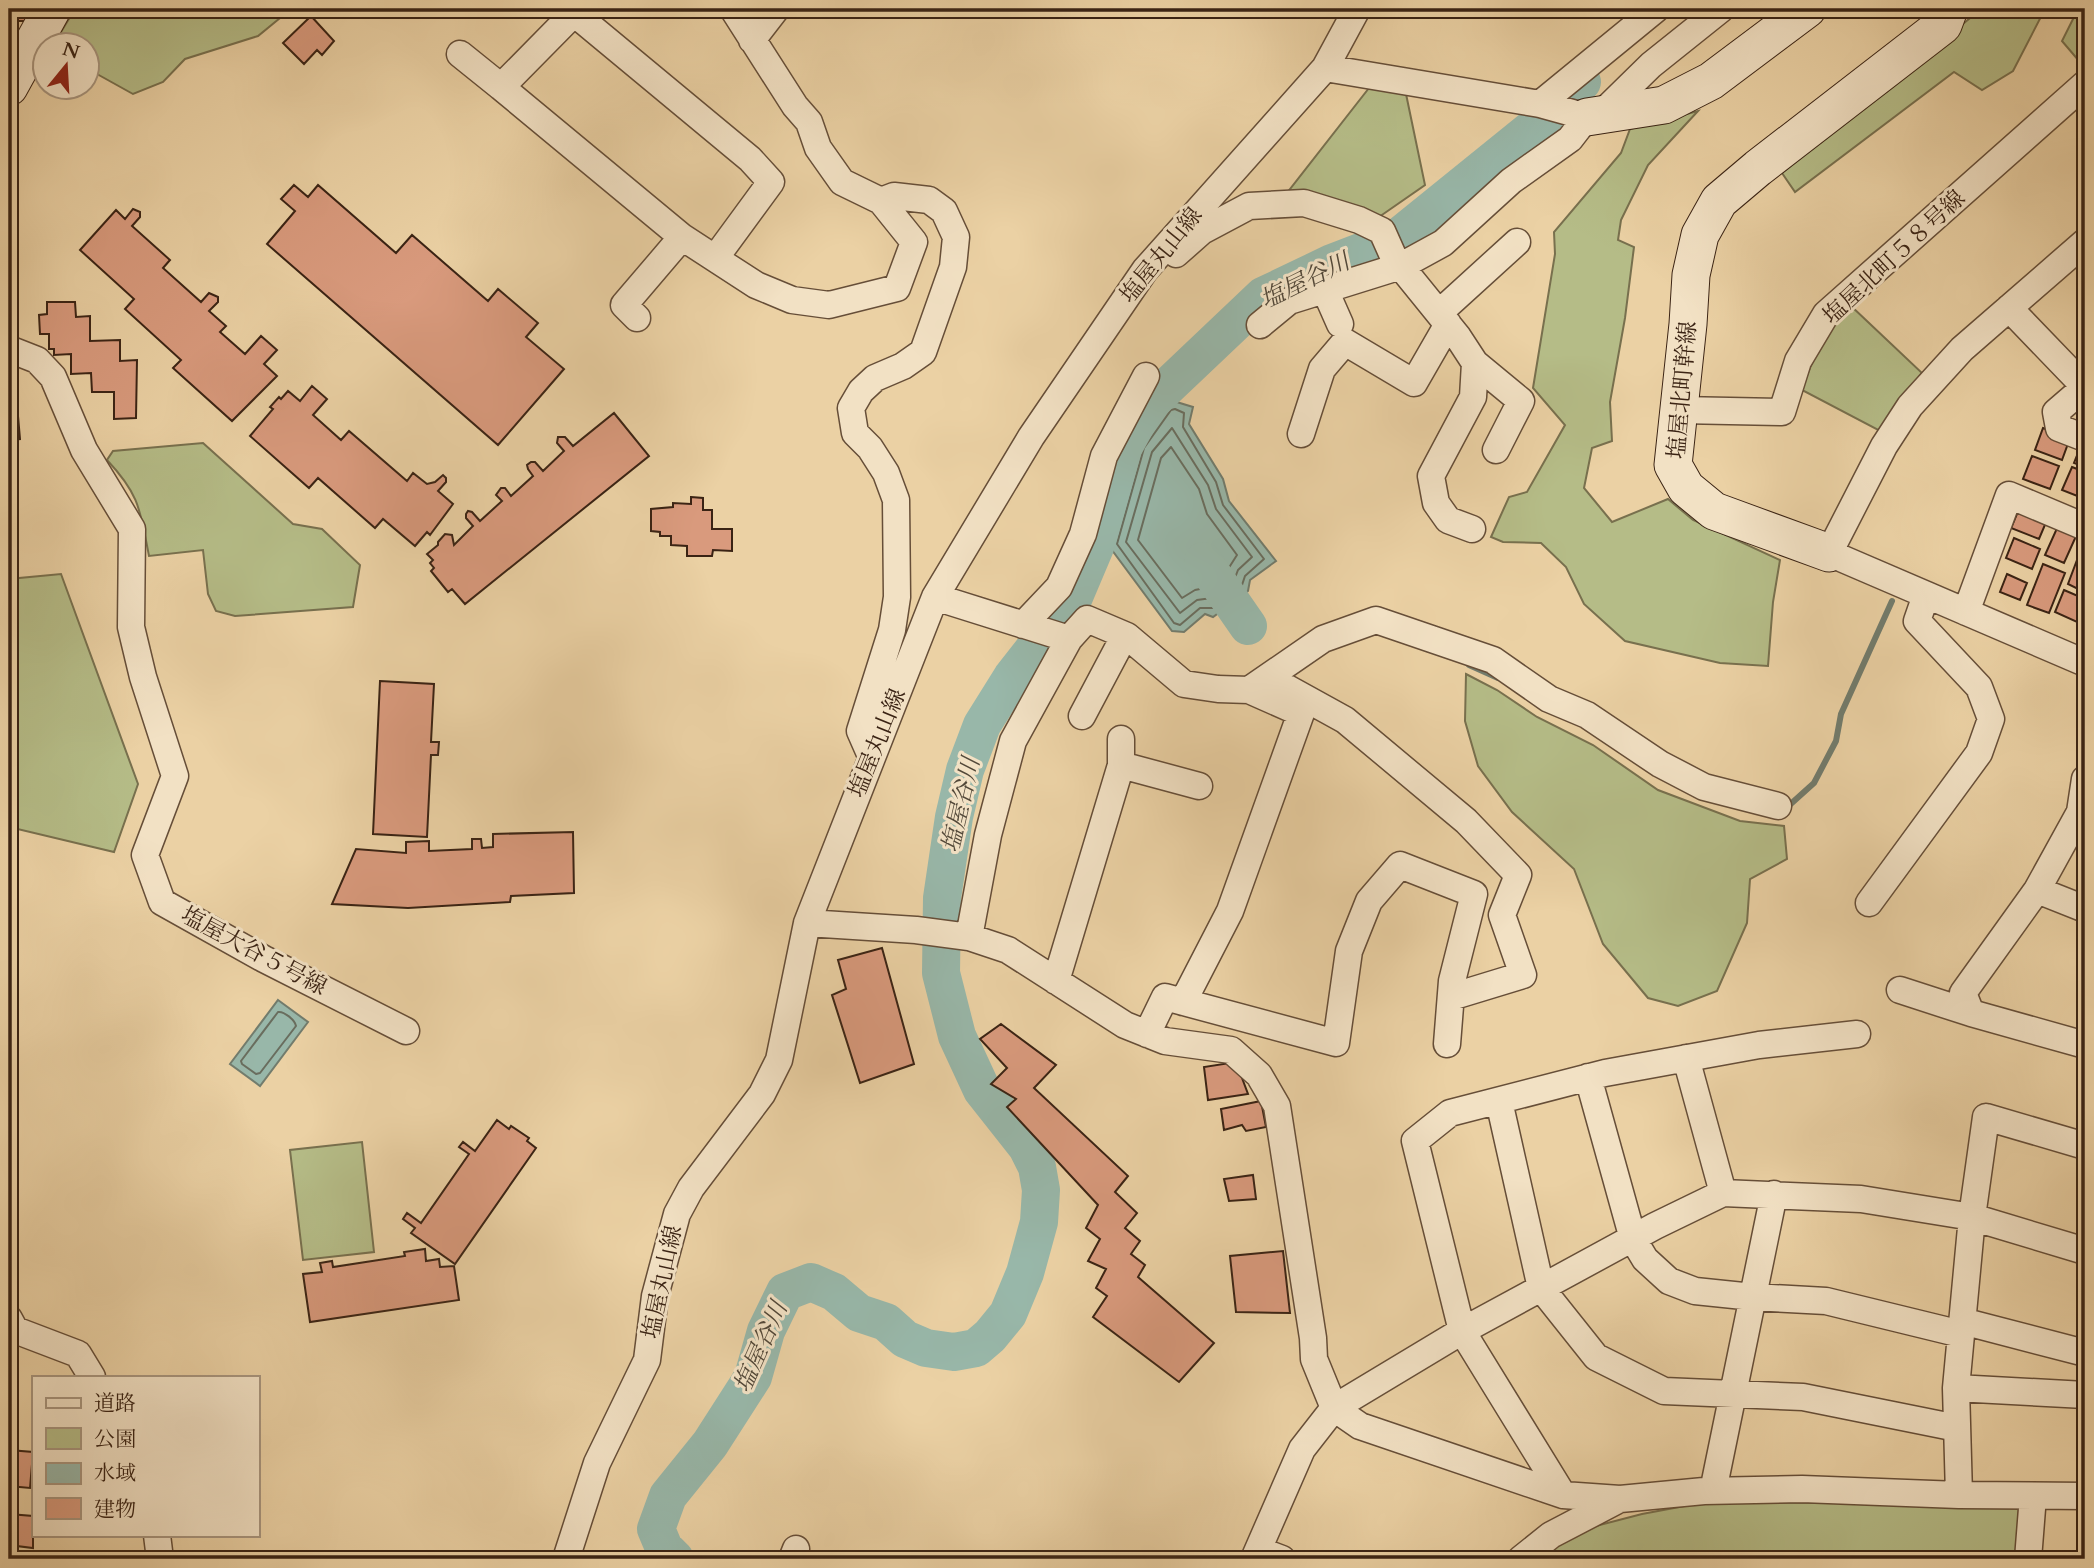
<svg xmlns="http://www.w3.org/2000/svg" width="2094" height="1568" font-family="Cardo,'Noto Serif JP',serif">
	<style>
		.green { fill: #b5bc87; stroke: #78704e; stroke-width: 2 }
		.water { fill: #98b7a9; stroke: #727c6d; stroke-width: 2 }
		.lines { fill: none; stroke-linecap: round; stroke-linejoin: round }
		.shore { stroke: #696d5e; stroke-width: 2 }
		.stream { stroke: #727c6d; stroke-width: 6 }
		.river { stroke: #98b7a9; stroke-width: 38 }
		.building { fill: #d99a7d; stroke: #3a2314; stroke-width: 2 }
		.street-casing { stroke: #664e38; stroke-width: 29 }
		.secondary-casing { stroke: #3a2314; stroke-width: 39 }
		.street { stroke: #f2e1c4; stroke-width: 26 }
		.secondary { stroke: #f2e1c4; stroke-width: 37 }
		.labels { text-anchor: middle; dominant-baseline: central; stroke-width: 6; stroke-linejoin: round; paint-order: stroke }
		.street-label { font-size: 23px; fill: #3a2314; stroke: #f2e1c4 }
		.water-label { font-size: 24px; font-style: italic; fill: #524839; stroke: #f2e1c4 }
	</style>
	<rect width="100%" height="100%" fill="#ebd1a4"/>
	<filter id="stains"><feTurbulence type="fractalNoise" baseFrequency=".00286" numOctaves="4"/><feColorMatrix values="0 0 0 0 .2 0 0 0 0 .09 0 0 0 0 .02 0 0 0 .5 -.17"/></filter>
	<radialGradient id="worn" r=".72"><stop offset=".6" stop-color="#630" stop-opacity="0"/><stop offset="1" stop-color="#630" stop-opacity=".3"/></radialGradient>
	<path class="green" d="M 75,9 L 291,9 L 258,36 L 185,59 L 163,82 L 133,94 L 88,69 L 88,46 L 53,45 Z
		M 1976,9 L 2045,9 L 2013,71 L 1982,90 L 1954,72 L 1795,192 L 1782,173 L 1975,14 Z
		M 2078,9 L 2085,9 L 2085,68 L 2062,41 Z
		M 1369,88 L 1406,94 L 1425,185 L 1379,217 L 1287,193 Z
		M 1698,111 L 1648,165 L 1621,220 L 1618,240 L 1634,247 L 1625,318 L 1610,402 L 1612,441 L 1592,448 L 1584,488 L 1612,522 L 1668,499 L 1693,520 L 1780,560 L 1773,602 L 1768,666 L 1720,663 L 1625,641 L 1584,604 L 1566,567 L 1541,543 L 1503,542 L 1491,537 L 1509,497 L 1527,492 L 1565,425 L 1533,388 L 1555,254 L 1554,232 L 1621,153 L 1630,129 Z
		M 1850,305 L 1922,373 L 1904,396 L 1882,432 L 1802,390 C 1813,355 1826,333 1850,305 Z
		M 203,443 L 293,524 L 322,529 L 360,565 L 353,607 L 235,616 L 216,611 L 208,594 L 203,550 L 149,556 C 140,510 140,495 107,460 L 113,451 Z
		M 61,574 L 138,784 L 114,852 L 9,827 L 9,579 Z
		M 1466,674 L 1497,690 L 1537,717 L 1593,745 L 1658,790 L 1740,821 L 1784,826 L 1787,859 L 1750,879 L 1747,923 L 1717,991 L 1678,1006 L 1648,998 L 1603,944 L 1574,869 L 1512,812 L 1478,766 L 1465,721 Z
		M 362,1142 L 374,1252 L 303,1260 L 290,1150 Z
		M 1706,1502 L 1884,1503 L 2024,1506 L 2019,1559 L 1532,1559 L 1569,1533 L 1642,1514 Z"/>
	<path class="water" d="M 1170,400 L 1193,407 L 1189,424 L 1223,479 L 1229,501 L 1276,561 L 1250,580 L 1248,591 L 1213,617 L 1205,614 L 1184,632 L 1172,631 L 1109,546 L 1138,445 Z
		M 278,1000 L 308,1022 L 260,1086 L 230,1064 Z"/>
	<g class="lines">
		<path class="shore" d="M 1175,409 L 1184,413 L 1183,427 L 1216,482 L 1223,505 L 1264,559 L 1245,576 L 1241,588 L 1214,608 L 1200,608 L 1180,625 L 1174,623 L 1117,544 L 1144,448 L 1171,410 Z
			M 1172,428 L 1208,485 L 1216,509 L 1252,557 L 1238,570 L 1233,583 L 1212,598 L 1197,600 L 1180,613 L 1126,542 L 1152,452 Z
			M 1171,447 L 1199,489 L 1207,514 L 1237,555 L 1223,577 L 1210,587 L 1195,590 L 1182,598 L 1138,540 L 1161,458 Z
			M 278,1012 C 284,1011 295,1020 296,1026 L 260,1073 L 256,1074 L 242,1064 L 241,1061 Z"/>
		<path class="stream" d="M 1469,665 L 1498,678
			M 1784,810 L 1814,783 L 1836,741 L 1841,714 L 1892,601"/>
		<path class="river" d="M 1203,561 L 1248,626
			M 675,1559 L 664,1548 L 656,1529 L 668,1496 L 710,1444 L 753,1377 L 766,1331 L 785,1292 L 811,1282 L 834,1292 L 859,1313 L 886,1322 L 905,1339 L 926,1348 L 954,1352 L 976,1348 L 990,1336 L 1008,1314 L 1025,1273 L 1039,1222 L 1041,1190 L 1037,1167 L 1027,1147 L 982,1090 L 957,1036 L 941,973 L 942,898 L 954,817 L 965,770 L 982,725 L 1012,677 L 1073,599 L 1095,547 L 1123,448 L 1145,408 L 1263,296 L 1332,263 L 1397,238 L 1533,128 L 1582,82"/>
	</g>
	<path class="building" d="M 9,9 L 27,9 L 27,21 L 13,21 L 13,43 L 9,43 Z
		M 311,16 L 334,41 L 322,55 L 317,50 L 304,64 L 283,43 Z
		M 294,185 L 308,197 L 318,185 L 396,253 L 412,235 L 488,301 L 498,289 L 538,323 L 526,337 L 564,369 L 498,445 L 267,244 L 295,211 L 281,199 Z
		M 133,209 L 140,212 L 140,217 L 132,226 L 170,260 L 163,268 L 201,302 L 209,293 L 218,297 L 218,302 L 209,311 L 226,326 L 220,332 L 245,354 L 261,336 L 277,350 L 264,364 L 277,376 L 232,421 L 173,368 L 181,360 L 125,309 L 134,299 L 80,250 L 116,210 L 125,219 Z
		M 47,302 L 75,302 L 76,317 L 90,316 L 90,341 L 120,340 L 120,361 L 137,360 L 136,418 L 114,419 L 114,392 L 92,392 L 91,373 L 71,374 L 71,354 L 54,355 L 54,349 L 49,349 L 49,334 L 40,334 L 39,315 L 47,314 Z
		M 312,386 L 327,399 L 313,415 L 341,440 L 349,431 L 407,481 L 413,473 L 427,484 L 435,482 L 443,475 L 446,478 L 446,482 L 438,491 L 453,504 L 430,535 L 427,532 L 415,546 L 383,519 L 375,528 L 318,478 L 309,488 L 250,436 L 273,409 L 270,407 L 279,397 L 281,399 L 288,391 L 300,401 Z
		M 614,413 L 649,456 L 465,604 L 452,589 L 448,592 L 431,571 L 434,568 L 430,563 L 433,560 L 427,554 L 438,545 L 438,542 L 445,534 L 452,535 L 454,545 L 473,526 L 466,518 L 466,514 L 468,511 L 472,512 L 480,521 L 502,501 L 496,495 L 501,488 L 505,488 L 511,496 L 533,476 L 528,469 L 527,465 L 531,462 L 535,462 L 543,471 L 564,451 L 557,443 L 558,437 L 565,437 L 573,446 Z
		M 18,416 L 20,439 L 11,440 L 12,449 L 9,450 L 9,417 Z
		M 2043,428 L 2070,438 L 2062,460 L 2035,450 Z
		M 2082,443 L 2085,444 L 2085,467 L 2074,463 Z
		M 2032,456 L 2059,466 L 2050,489 L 2023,479 Z
		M 2072,467 L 2085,472 L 2085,499 L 2062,490 Z
		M 691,497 L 703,498 L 703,510 L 712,510 L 712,529 L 732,529 L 732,551 L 713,550 L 712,556 L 687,556 L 687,546 L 671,545 L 671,536 L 660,536 L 660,532 L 651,531 L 651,509 L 673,507 L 673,503 L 691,504 Z
		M 2019,509 L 2047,520 L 2039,539 L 2011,528 Z
		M 2058,526 L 2077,534 L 2064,563 L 2045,555 Z
		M 2014,538 L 2040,549 L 2032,569 L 2006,558 Z
		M 2077,560 L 2085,563 L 2085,584 L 2082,591 L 2068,584 Z
		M 2043,564 L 2065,573 L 2049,613 L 2027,605 Z
		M 2007,574 L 2027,583 L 2020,600 L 2000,592 Z
		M 2064,590 L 2085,599 L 2077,622 L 2055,612 Z
		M 380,681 L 434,684 L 431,742 L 439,742 L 438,755 L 431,755 L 427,837 L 373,834 Z
		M 573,832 L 574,893 L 511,896 L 510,902 L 408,908 L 332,904 L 356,849 L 406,853 L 406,842 L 429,841 L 429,851 L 472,849 L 472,839 L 481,839 L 482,848 L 493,847 L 493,834 Z
		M 882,948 L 914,1064 L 860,1083 L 832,995 L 846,989 L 838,960 Z
		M 1001,1024 L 1056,1065 L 1034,1088 L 1128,1176 L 1115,1192 L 1137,1213 L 1125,1228 L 1140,1241 L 1131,1254 L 1145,1265 L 1138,1277 L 1214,1343 L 1179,1382 L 1093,1317 L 1107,1296 L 1096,1288 L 1106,1269 L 1088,1261 L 1100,1239 L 1086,1228 L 1098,1205 L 1007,1107 L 1016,1099 L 991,1084 L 1007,1068 L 980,1039 Z
		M 9,1026 L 11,1026 L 14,1046 L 9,1046 Z
		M 1236,1062 L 1248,1094 L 1208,1100 L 1204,1067 Z
		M 1261,1101 L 1266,1127 L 1246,1131 L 1242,1125 L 1224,1130 L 1221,1109 Z
		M 497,1120 L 509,1129 L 511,1126 L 529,1138 L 527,1141 L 536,1148 L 455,1264 L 411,1233 L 415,1228 L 403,1219 L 407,1213 L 421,1223 L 469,1154 L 459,1147 L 463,1142 L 475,1151 Z
		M 1253,1175 L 1256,1199 L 1229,1201 L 1224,1179 Z
		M 425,1249 L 426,1261 L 439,1259 L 440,1267 L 454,1266 L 459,1300 L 310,1322 L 303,1274 L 322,1272 L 320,1263 L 332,1261 L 333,1267 L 405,1256 L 404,1252 Z
		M 1283,1251 L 1290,1313 L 1236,1312 L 1230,1256 Z
		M 9,1450 L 33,1452 L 30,1488 L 9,1486 Z
		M 9,1514 L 33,1516 L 33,1548 L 9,1545 Z"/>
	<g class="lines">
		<g class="street-casing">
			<path id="street" d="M 572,9 L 574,13 L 501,87 L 682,237 L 756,285 L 792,300 L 829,305 L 897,288 L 914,242 L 881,201 L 842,182 L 818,148 L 809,122 L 795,106 L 733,9
				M 574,13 L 750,159 L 771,182 L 716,257
				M 752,40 L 776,9
				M 460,54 L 501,87
				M 1540,104 L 1656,9
				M 1601,114 L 1651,65 L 1721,9
				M 2085,242 L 1962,349 L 1910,406 L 1884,446 L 1829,553 L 2085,663
				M 1176,254 L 1202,231 L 1249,206 L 1304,203 L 1359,220 L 1382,231 L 1394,258 L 1458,337 L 1475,363 L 1473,397 L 1431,476 L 1436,503 L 1448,520 L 1472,529
				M 1325,290 L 1340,324
				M 2009,308 L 2085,387
				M 1439,313 L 1517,242
				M 637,318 L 624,305 L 682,237
				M 1260,325 L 1289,301 L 1401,266 L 1443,243 L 1511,181 L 1570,139 L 1587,117 L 1540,104 L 1325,68
				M 9,349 L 37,360 L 53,377 L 84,450 L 132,529 L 131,627 L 143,677 L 175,776 L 145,855 L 162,902 L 264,959 L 406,1031
				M 1475,363 L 1521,401 L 1496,450
				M 2085,387 L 2056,412 L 2059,428 L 2085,438
				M 1679,410 L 1782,412 L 1798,361 L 1826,314 L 2085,84
				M 1301,434 L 1322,369 L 1345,342 L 1414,383 L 1448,324
				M 935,597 L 1069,639 L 1087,619 L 1127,636 L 1184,684 L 1218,689 L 1249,690 L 1301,713 L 1230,911 L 1183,1002
				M 1966,612 L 2009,495 L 2085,527
				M 1023,625 L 1059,587 L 1083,534 L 1104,456 L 1146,376
				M 1287,688 L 1345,720 L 1466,821 L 1518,875 L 1502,915 L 1523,975 L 1451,997
				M 1249,690 L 1323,639 L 1376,620 L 1493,660 L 1549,699 L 1587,715 L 1660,764 L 1704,787 L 1778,806
				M 1082,716 L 1118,648
				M 1121,739 L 1121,765
				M 871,756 L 860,731 L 892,630 L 897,597 L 896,500 L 886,473 L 870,448 L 855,433 L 851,408 L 861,391 L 875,378 L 903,366 L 923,352 L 953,267 L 956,237 L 944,211 L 929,200 L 894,196 L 881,201
				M 2085,779 L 2080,812 L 2037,890 L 1963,993 L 1971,1013 L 2085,1045
				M 2037,890 L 2085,909
				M 1869,903 L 1979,753 L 1991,719 L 1979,687 L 1917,621 L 1926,595
				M 807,923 L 916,930 L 969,937 L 1008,950 L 1125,1025 L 1165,1041 L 1231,1050 L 1259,1075 L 1277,1106 L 1313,1338 L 1314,1359 L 1334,1408 L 1360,1426 L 1563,1495 L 1620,1499 L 1704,1491 L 1802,1489 L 1959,1495 L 2085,1496
				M 969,937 L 988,835 L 1013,741 L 1069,639
				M 1056,981 L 1121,765 L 1199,786
				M 1900,990 L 1971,1013
				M 1147,1034 L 1165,997 L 1336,1043 L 1349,951 L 1369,901 L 1400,865 L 1474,894 L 1452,981 L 1447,1044
				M 1686,1058 L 1723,1193
				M 1588,1077 L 1633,1239 L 1645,1259 L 1669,1281 L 1695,1291 L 1753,1297 L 1826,1301 L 1961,1334
				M 1499,1101 L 1541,1288 L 1596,1357 L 1664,1391 L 1803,1397 L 1957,1428
				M 9,1319 L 15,1330 L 78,1354 L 92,1377
				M 1962,1321 L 2085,1353
				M 1956,1388 L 2085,1395
				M 1713,1491 L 1774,1194
				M 1563,1495 L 1462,1331 L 1415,1141 L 1450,1113 L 1605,1073 L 1759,1045 L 1857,1034
				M 1959,1495 L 1956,1388 L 1972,1217 L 1986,1117 L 2085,1146
				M 157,1535 L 160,1559
				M 1258,1550 L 1282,1559
				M 566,1559 L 597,1463 L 647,1360 L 655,1296 L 677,1214 L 691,1188 L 762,1094 L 779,1060 L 807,923 L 935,597 L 1031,437 L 1145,270 L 1325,68 L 1357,9
				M 792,1559 L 796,1549
				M 1254,1559 L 1302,1449 L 1334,1408 L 1462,1331 L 1655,1226 L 1723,1193 L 1861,1199 L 1972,1217 L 2085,1251
				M 1521,1559 L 1551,1535 L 1618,1500
				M 2028,1559 L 2033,1496"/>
		</g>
		<g class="secondary-casing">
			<path id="secondary" d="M 9,87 L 52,9
				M 1587,117 L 1664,105 L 1711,81 L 1807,9
				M 1829,553 L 1714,511 L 1686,488 L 1673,465 L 1688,324 L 1691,275 L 1700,235 L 1719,201 L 1758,168 L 1943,25 L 1949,9"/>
		</g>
		<use href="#street" class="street"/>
		<use href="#secondary" class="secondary"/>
	</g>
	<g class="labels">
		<g class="street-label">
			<text transform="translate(1161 255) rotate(-51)">塩屋丸山線</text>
			<text transform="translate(1894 257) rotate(-43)">塩屋北町５８号線</text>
			<text transform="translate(1682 390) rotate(-85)">塩屋北町幹線</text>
			<text transform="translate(877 743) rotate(-68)">塩屋丸山線</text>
			<text transform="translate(254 951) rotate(28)">塩屋大谷５号線</text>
			<text transform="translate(662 1282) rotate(-78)">塩屋丸山線</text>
		</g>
		<g class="water-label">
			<text transform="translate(1305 281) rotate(-26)">塩屋谷川</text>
			<text transform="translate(961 805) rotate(-77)">塩屋谷川</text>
			<text transform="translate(761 1347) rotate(-66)">塩屋谷川</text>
		</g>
	</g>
	<rect width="2094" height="1568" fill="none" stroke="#ebd1a4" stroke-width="35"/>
	<rect x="10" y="10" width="2073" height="1547" fill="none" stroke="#3a2314" stroke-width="3.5"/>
	<rect x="18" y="18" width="2059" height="1533" fill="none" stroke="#3a2314" stroke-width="2"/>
	<rect x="32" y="1376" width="228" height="161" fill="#f2e1c4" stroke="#a8957e" stroke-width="2"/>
	<rect x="46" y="1398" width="35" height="10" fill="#f2e1c4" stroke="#a8957e" stroke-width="2"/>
	<text x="94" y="1410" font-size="21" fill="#3a2314">道路</text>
	<rect x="46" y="1428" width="35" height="21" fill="#b5bc87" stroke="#a8957e" stroke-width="2"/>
	<text x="94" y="1446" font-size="21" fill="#3a2314">公園</text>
	<rect x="46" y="1463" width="35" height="21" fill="#98b7a9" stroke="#a8957e" stroke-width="2"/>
	<text x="94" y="1480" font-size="21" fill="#3a2314">水域</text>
	<rect x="46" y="1498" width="35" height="21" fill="#d99a7d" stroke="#a8957e" stroke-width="2"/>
	<text x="94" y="1516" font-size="21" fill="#3a2314">建物</text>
	<g transform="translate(66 66) rotate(18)"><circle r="33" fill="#f2e1c4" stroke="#a8957e" stroke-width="2"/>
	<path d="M0-5L12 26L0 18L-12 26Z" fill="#8f2418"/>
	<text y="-10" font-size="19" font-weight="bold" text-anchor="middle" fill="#3a2314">N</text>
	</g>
	<rect width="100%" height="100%" filter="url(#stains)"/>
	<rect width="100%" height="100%" fill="url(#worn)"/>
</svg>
